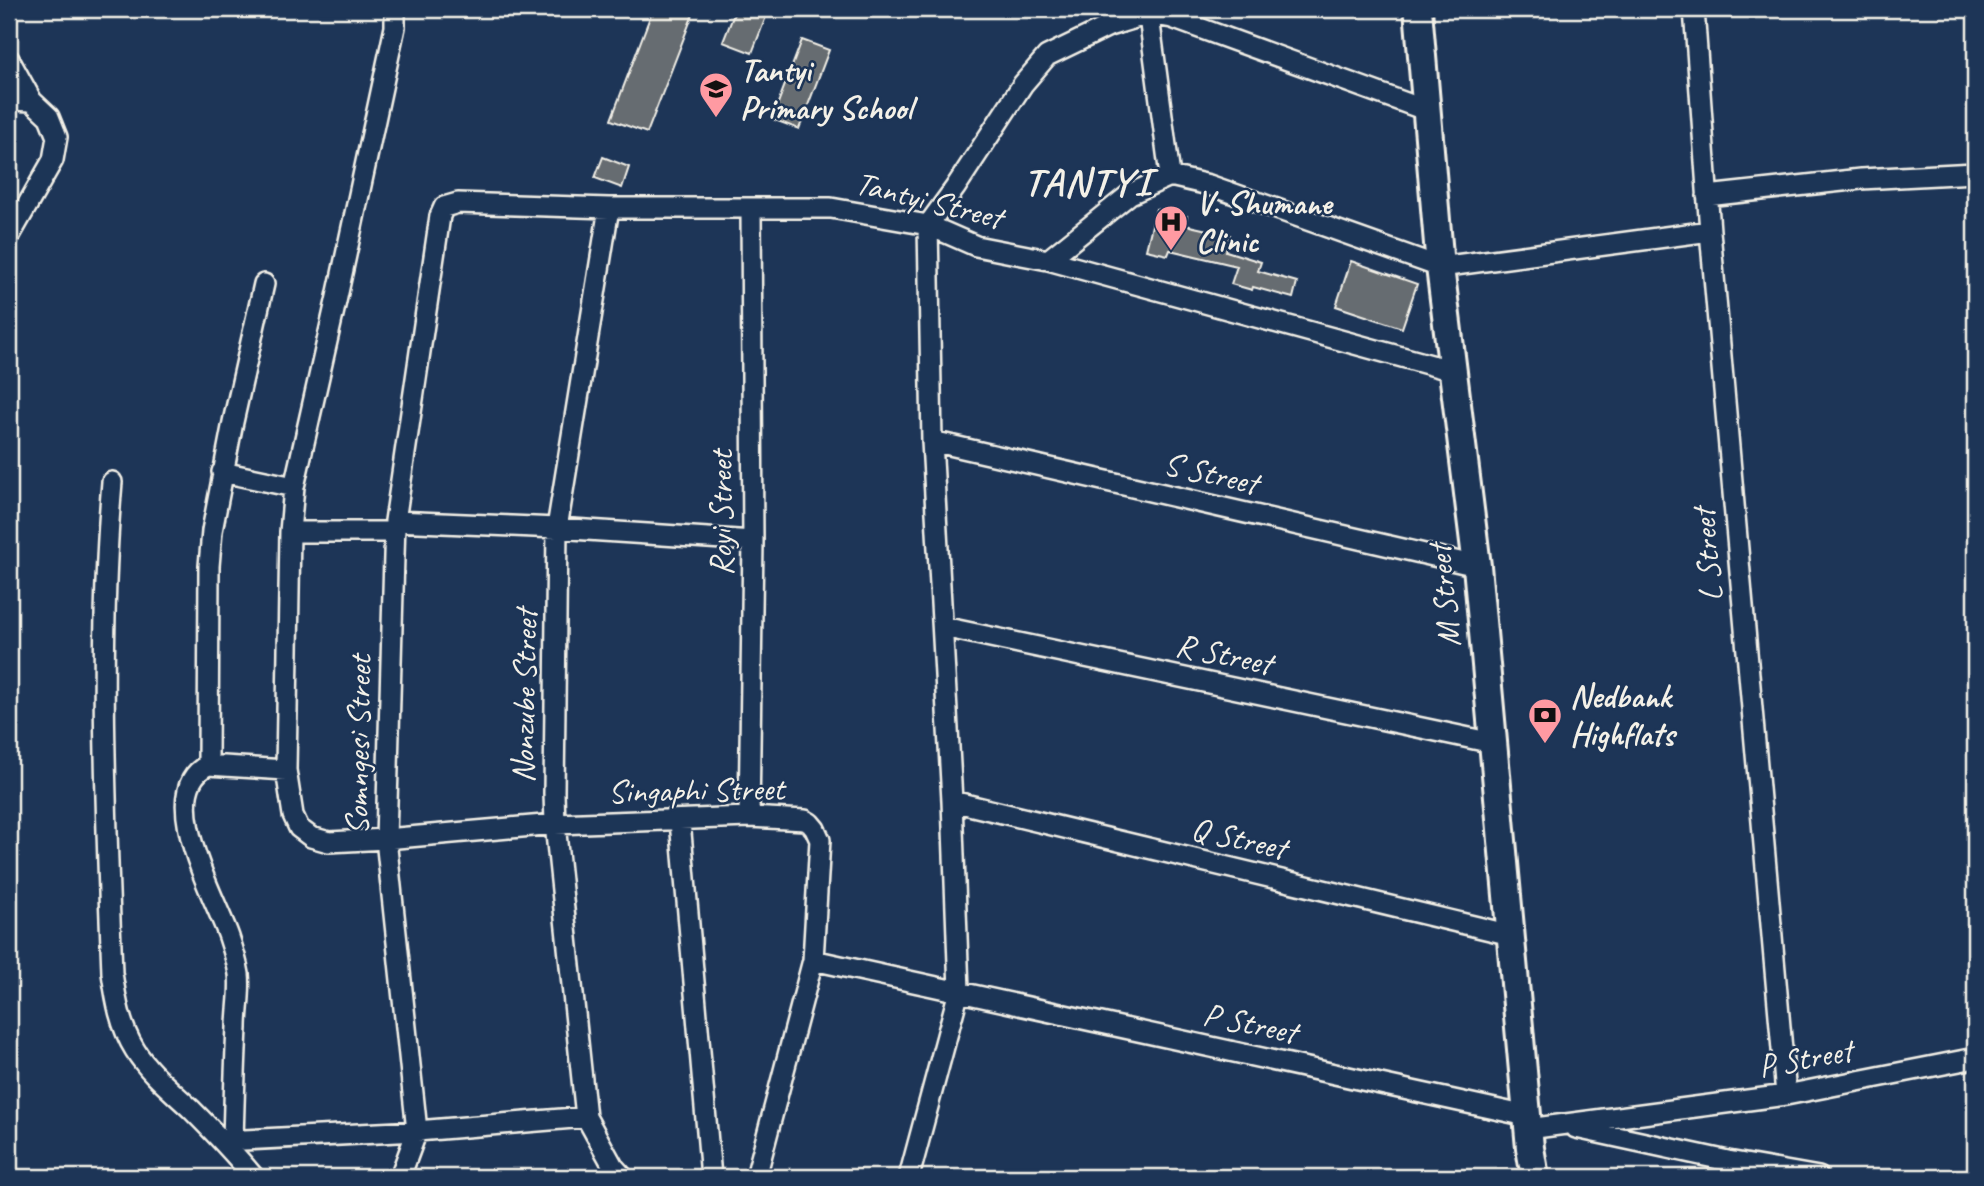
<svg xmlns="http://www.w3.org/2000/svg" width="1984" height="1186" font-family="Caveat,sans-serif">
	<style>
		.building { fill: #666c71; stroke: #f4f1e8; stroke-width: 2 }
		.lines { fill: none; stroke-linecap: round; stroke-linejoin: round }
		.street-casing { stroke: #f4f1e8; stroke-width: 24 }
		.secondary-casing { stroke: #f4f1e8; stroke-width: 32 }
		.street { stroke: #1d3557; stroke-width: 19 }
		.secondary { stroke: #1d3557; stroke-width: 26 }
		.labels { text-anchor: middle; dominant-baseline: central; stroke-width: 5; stroke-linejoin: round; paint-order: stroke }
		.poi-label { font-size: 33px; font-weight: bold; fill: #f4f1e8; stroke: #1d3557; text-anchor: start }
		.street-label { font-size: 33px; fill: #f4f1e8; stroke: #1d3557 }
		.district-label { font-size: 40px; font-weight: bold; letter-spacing: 2px; fill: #f4f1e8; stroke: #1d3557 }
	</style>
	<rect width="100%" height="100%" fill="#1d3557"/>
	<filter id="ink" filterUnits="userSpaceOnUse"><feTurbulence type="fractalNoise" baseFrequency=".0143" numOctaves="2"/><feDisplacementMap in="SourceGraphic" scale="14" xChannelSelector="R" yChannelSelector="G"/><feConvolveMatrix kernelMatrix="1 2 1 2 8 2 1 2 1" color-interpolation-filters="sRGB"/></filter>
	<g filter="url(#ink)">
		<path class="building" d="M 653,9 L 695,9 L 647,133 L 611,120 Z
			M 736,9 L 769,9 L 752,53 L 723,42 Z
			M 802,40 L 829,50 L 799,129 L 772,119 Z
			M 603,157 L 629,167 L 622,188 L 595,178 Z
			M 1156,209 L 1187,216 L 1185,225 L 1230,235 L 1226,251 L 1261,262 L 1258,271 L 1297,282 L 1293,298 L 1253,287 L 1252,290 L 1231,284 L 1237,266 L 1170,250 L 1168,255 L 1146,250 Z
			M 1351,261 L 1417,284 L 1402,328 L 1336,306 Z"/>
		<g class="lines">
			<g class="street-casing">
				<path id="street" d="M 395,9 L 395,27 L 337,297 L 294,487 L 290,532 L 286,770 L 293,815 L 299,828 L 311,837 L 329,842 L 386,839 L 555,824 L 749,817 L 805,820 L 810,823 L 815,829 L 820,840 L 813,960 L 756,1177
					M 1148,9 L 1170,176
					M 1694,9 L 1710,231 L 1786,1095
					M 9,59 L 32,101 L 49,117 L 57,137 L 53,160 L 9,237
					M 9,100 L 32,101
					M 1707,196 L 1861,179 L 1975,173
					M 609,208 L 557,528 L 554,793 L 555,824 L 586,1117 L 613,1166 L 623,1177
					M 1048,260 L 1130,194 L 1170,176 L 1209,185 L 1440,267 L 1710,231
					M 932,441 L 1477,566
					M 222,472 L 294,487
					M 112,482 C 98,645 106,809 112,973 C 116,1000 120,1026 135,1050 C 149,1073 172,1091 191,1109 C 213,1131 234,1153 254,1177
					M 395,521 L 557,528 L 753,541
					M 290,532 L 395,532
					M 943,627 L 1493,743
					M 208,765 L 209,566 L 212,531 L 233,422 L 264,284
					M 952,801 L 1511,935
					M 749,817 L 753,541 L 751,209
					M 680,821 L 711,1177
					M 813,960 L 1527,1116
					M 1576,1128 L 1728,1161 L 1819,1177
					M 1528,1129 L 1786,1095 L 1975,1058
					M 224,1141 L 417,1131 L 586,1117
					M 233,1141 C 234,1103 235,1065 237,1028 C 237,1010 241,992 239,974 C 237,962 233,949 229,937 C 216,899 154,792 208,765 L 286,770
					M 400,1177 L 417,1131 L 386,839 L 395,521 L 440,216 L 444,207 L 458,203 L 609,208 L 831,208 L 928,225 L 976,246 L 1048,260 L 1453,371
					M 909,1177 L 959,991 L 952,801 L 932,441 L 928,225 L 955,188 L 1023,84 L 1047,56 L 1109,26 L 1149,14 L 1172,18 L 1428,111"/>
			</g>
			<g class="secondary-casing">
				<path id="secondary" d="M 1418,9 L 1440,267 L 1477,566 L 1530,1148 L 1535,1177"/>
			</g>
			<use href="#street" class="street"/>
			<use href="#secondary" class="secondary"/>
		</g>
	</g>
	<defs>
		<g id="school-pin" transform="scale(1.75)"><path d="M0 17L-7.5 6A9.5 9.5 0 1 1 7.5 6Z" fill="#ff9aa2" stroke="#1d3557"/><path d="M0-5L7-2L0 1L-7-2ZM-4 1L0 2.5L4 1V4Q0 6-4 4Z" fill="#111"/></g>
		<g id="hospital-pin" transform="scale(1.75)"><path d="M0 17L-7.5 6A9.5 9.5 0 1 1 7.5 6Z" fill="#ff9aa2" stroke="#1d3557"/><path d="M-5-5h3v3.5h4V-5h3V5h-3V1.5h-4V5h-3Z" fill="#111"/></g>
		<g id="bank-pin" transform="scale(1.75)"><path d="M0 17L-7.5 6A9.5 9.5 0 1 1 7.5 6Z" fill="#ff9aa2" stroke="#1d3557"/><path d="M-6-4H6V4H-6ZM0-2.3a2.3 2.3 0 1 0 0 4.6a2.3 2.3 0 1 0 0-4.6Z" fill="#111"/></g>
	</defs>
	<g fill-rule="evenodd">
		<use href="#school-pin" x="716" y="89"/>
		<use href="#hospital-pin" x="1171" y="222"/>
		<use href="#bank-pin" x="1545" y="715"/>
	</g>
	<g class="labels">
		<g class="poi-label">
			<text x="740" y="70">Tantyi<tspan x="740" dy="38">Primary School</tspan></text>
			<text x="1196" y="203">V. Shumane<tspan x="1196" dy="38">Clinic</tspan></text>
			<text x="1570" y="696">Nedbank<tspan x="1570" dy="38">Highflats</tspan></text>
		</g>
		<g class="street-label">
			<text transform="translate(929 200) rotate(14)">Tantyi Street</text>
			<text transform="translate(1211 473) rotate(13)">S Street</text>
			<text transform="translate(721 513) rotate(-90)">Royi Street</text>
			<text transform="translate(1707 555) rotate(-95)">L Street</text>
			<text transform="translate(1444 596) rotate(-96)">M Street</text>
			<text transform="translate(1224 654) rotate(12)">R Street</text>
			<text transform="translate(524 696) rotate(-89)">Nonzube Street</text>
			<text transform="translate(358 745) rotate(-89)">Somngesi Street</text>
			<text transform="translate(696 790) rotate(-1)">Singaphi Street</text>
			<text transform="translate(1239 838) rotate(13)">Q Street</text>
			<text transform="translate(1250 1023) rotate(12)">P Street</text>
			<text transform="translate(1805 1058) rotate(-10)">P Street</text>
		</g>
		<g class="district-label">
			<text x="1088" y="182">TANTYI</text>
		</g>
	</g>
	<rect width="1984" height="1186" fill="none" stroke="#1d3557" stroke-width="35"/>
	<rect x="18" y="18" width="1949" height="1151" fill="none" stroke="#f4f1e8" stroke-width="2.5" filter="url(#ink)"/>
</svg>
